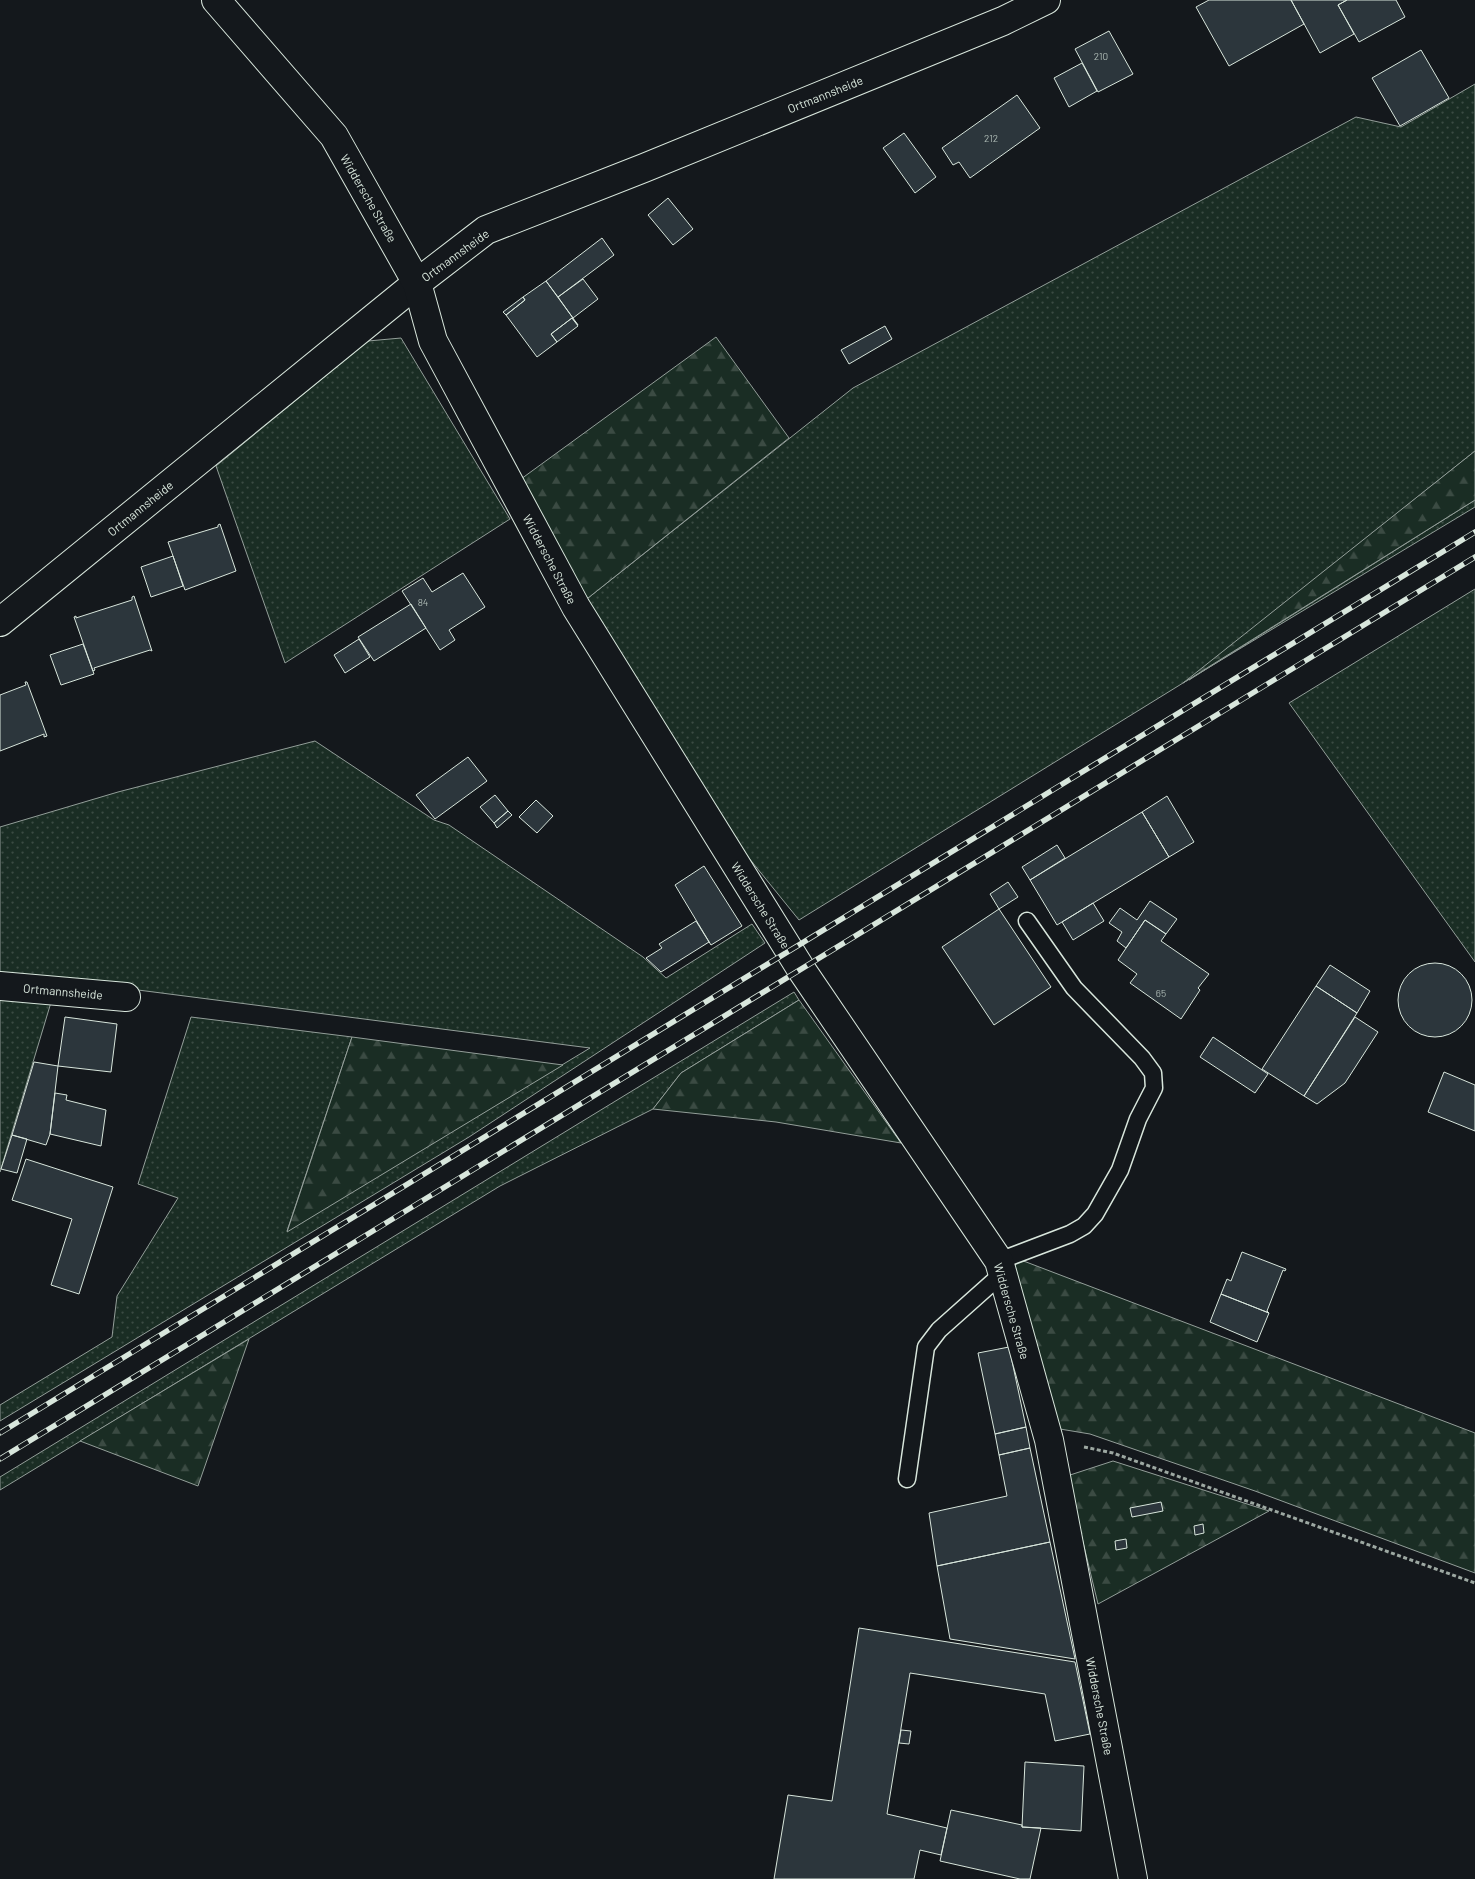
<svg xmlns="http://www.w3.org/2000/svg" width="1475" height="1879" font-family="Barlow,sans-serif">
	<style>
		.grass { fill: url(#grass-dots); stroke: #939e99 }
		.forest { fill: url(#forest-firs); stroke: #939e99 }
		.building { fill: #2c363c; stroke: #d8e6dc }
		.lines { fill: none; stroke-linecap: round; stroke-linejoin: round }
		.service-casing { stroke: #d8e6dc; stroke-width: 19 }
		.minor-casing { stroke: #d8e6dc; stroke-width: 30 }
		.tertiary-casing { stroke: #d8e6dc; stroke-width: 30 }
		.path { stroke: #9da8a2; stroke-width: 3; stroke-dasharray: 4 2.5; stroke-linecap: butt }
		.service { stroke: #14181c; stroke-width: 16 }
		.minor { stroke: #14181c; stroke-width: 28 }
		.tertiary { stroke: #14181c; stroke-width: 28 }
		.rail-casing { stroke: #d8e6dc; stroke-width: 5.5 }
		.rail { stroke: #14181c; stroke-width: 4; stroke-dasharray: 11; stroke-linecap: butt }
		.labels { text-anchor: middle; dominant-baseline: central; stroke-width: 4; stroke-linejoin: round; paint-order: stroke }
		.number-label { font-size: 10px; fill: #adbab4 }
		.street-label { font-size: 12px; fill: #d8e6dc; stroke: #14181c }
	</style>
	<defs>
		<pattern id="grass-dots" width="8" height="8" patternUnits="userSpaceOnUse" patternTransform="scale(1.25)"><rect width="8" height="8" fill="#1a2d24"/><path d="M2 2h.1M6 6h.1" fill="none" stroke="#3b4b43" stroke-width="1.8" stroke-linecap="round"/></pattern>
		<pattern id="forest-firs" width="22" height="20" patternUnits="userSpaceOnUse" patternTransform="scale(1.25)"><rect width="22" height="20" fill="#1a2d24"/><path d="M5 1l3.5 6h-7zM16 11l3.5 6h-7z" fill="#3b4b43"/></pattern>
	</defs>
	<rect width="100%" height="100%" fill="#14181c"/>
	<path class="grass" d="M 1475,84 L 1475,451 L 1189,680 L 1475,500 L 1475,507 L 1183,683 L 799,920 L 727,831 L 583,602 L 853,388 L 1356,117 L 1401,127 Z
		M 401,338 L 510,519 L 285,663 L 216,466 L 368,341 Z
		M 1475,589 L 1475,962 L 1289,703 Z
		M 315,741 L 434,820 L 449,825 L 643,957 L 666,978 L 752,924 L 765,943 L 469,1137 L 0,1421 L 0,1405 L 112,1337 L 117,1296 L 178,1198 L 138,1184 L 191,1017 L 352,1037 L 287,1231 L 590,1048 L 60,980 L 0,974 L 0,827 L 118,792 Z
		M 794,992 L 799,1000 L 681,1073 L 653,1109 L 500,1186 L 0,1490 L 0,1477 Z
		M 0,994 L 52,999 L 0,1172 Z"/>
	<path class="forest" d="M 716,337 L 789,438 L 583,602 L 521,479 Z
		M 1475,451 L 1475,500 L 1183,683 Z
		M 799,1000 L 901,1143 L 776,1122 L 653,1109 L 681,1073 Z
		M 352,1037 L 563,1065 L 287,1232 Z
		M 1013,1257 L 1475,1433 L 1475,1573 L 1255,1491 L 1090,1434 L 1054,1428 Z
		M 249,1339 L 198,1486 L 80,1441 Z
		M 1113,1461 L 1269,1511 L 1098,1604 L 1067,1476 Z"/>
	<path class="building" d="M 1209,0 L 1291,0 L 1304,24 L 1229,66 L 1196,7 Z
		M 1291,0 L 1347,0 L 1338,5 L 1354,34 L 1320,53 Z
		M 1347,0 L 1396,0 L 1405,17 L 1359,42 L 1338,5 Z
		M 1109,31 L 1133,74 L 1098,92 L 1075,49 Z
		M 1421,50 L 1449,98 L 1400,126 L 1372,78 Z
		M 1082,63 L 1097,91 L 1069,107 L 1054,78 Z
		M 1017,95 L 1040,128 L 970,178 L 959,162 L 953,165 L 942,148 Z
		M 904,133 L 936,177 L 915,193 L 883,148 Z
		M 668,198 L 693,229 L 673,245 L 648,215 Z
		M 602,238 L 614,255 L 558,297 L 546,281 Z
		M 583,279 L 598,299 L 573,318 L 558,297 Z
		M 546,281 L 578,325 L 572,318 L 551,334 L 557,342 L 537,357 L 506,315 L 525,300 L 523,297 Z
		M 523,297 L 525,300 L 506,315 L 503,312 Z
		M 572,318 L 578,326 L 557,342 L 551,334 Z
		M 885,326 L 892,339 L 849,364 L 841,350 Z
		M 220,524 L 236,571 L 185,590 L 168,542 L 218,527 L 218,525 Z
		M 173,556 L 183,586 L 151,597 L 141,567 Z
		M 463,573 L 485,607 L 449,630 L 455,640 L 440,650 L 402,591 L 423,578 L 432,592 Z
		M 134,596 L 152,651 L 150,650 L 94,668 L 95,670 L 93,671 L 74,617 L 76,616 L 76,618 L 132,600 L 132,597 Z
		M 411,604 L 426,628 L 374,661 L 358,637 Z
		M 359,639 L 370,657 L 345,673 L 334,655 Z
		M 83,644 L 94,674 L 61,685 L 50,655 Z
		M 25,682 L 27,682 L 47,736 L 44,737 L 44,734 L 0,751 L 0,695 L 26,685 Z
		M 468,757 L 487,781 L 435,819 L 416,795 Z
		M 495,795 L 508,811 L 494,823 L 480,807 Z
		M 1167,796 L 1194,842 L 1169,857 L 1142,812 Z
		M 536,800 L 553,816 L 537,833 L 519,817 Z
		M 508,811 L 512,815 L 497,828 L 494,823 Z
		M 1142,812 L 1169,857 L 1057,925 L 1030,880 Z
		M 1057,845 L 1065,858 L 1030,880 L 1022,867 Z
		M 704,866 L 742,926 L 711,945 L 675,885 Z
		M 1008,882 L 1018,897 L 999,909 L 990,894 Z
		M 1150,901 L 1177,919 L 1166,934 L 1145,920 L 1126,948 L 1117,941 L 1122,932 L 1109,923 L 1120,908 L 1137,920 Z
		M 1093,903 L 1104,921 L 1073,940 L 1062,922 Z
		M 999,909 L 1051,987 L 994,1025 L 942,947 Z
		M 1145,920 L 1166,934 L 1161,941 L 1209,974 L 1198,988 L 1200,990 L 1181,1019 L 1130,983 L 1137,974 L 1118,960 Z
		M 696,921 L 709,942 L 661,972 L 646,958 L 662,948 L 659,944 Z
		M1398 1000a37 37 0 1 1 74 0a37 37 0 1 1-74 0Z
		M 1330,965 L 1370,991 L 1357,1013 L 1316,986 Z
		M 1316,986 L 1357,1013 L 1304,1096 L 1262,1069 Z
		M 65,1017 L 117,1024 L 111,1072 L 58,1066 Z
		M 1355,1017 L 1378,1032 L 1345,1083 L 1317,1104 L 1304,1096 Z
		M 1213,1037 L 1268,1074 L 1255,1093 L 1200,1057 Z
		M 34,1062 L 58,1066 L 50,1134 L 46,1145 L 12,1135 Z
		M 1444,1072 L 1475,1085 L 1475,1131 L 1428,1112 Z
		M 55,1093 L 67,1095 L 66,1100 L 106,1110 L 101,1146 L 50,1134 Z
		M 12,1135 L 27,1139 L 17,1173 L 1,1169 Z
		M 26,1159 L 113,1187 L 79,1294 L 51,1285 L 72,1219 L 12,1200 Z
		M 1242,1252 L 1286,1269 L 1285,1271 L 1283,1270 L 1267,1311 L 1269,1313 L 1221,1294 L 1227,1279 L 1231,1281 Z
		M 1221,1294 L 1269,1313 L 1257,1342 L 1210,1322 Z
		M 1009,1347 L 1026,1427 L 995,1434 L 978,1353 Z
		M 1026,1427 L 1030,1448 L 999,1455 L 995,1434 Z
		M 1030,1448 L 1050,1542 L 937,1566 L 929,1513 L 1007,1496 L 999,1455 Z
		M 1161,1502 L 1163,1511 L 1132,1517 L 1130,1508 Z
		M 1203,1524 L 1204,1533 L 1195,1535 L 1194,1526 Z
		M 1126,1539 L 1127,1548 L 1116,1550 L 1115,1541 Z
		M 1050,1542 L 1075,1659 L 950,1639 L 937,1566 Z
		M 859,1628 L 1075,1662 L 1090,1734 L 1055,1741 L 1045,1694 L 910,1673 L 887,1814 L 947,1828 L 941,1855 L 920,1850 L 914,1879 L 774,1879 L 788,1795 L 832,1801 Z
		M 901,1730 L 911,1731 L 909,1744 L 899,1743 Z
		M 1025,1762 L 1084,1766 L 1081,1831 L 1022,1827 Z
		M 951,1810 L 1022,1825 L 1022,1827 L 1041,1828 L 1030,1879 L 1020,1879 L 940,1861 Z"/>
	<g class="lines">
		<g class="service-casing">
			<path id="service" d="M 999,1261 L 1070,1234 L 1084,1226 L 1095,1214 L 1120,1170 L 1138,1119 L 1154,1088 L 1153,1073 L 1142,1058 L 1074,988 L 1027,921
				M 907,1479 L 926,1347 L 939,1330 L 1003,1273"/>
		</g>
		<g class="minor-casing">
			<path id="minor" d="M 0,622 L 417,283 L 486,230 L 644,168 L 1003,21 L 1046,0
				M 0,986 L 126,997"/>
		</g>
		<g class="tertiary-casing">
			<path id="tertiary" d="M 216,0 L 334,136 L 417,283 L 433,341 L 576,607 L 801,969 L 999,1261 L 1049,1440 L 1133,1879"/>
		</g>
		<path class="path" d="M 1084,1447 L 1113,1453 L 1475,1583"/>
		<use href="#service" class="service"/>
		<use href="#minor" class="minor"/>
		<use href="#tertiary" class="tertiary"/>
		<g class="rail-casing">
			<path id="rail" d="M 0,1433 L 1475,532
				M 0,1459 L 1475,557"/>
		</g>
		<use href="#rail" class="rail"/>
	</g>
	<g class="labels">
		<g class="number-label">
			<text x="1101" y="56">210</text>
			<text x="991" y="138">212</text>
			<text x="423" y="602">84</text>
			<text x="1161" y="993">65</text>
		</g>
		<g class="street-label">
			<text transform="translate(825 94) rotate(-22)">Ortmannsheide</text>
			<text transform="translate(369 198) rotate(60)">Widdersche Straße</text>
			<text transform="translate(455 255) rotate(-36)">Ortmannsheide</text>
			<text transform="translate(140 508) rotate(-39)">Ortmannsheide</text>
			<text transform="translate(550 559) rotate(62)">Widdersche Straße</text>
			<text transform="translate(761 905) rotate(58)">Widdersche Straße</text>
			<text transform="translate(63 991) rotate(5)">Ortmannsheide</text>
			<text transform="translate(1012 1311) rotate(74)">Widdersche Straße</text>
			<text transform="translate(1100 1706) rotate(79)">Widdersche Straße</text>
		</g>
	</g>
</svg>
